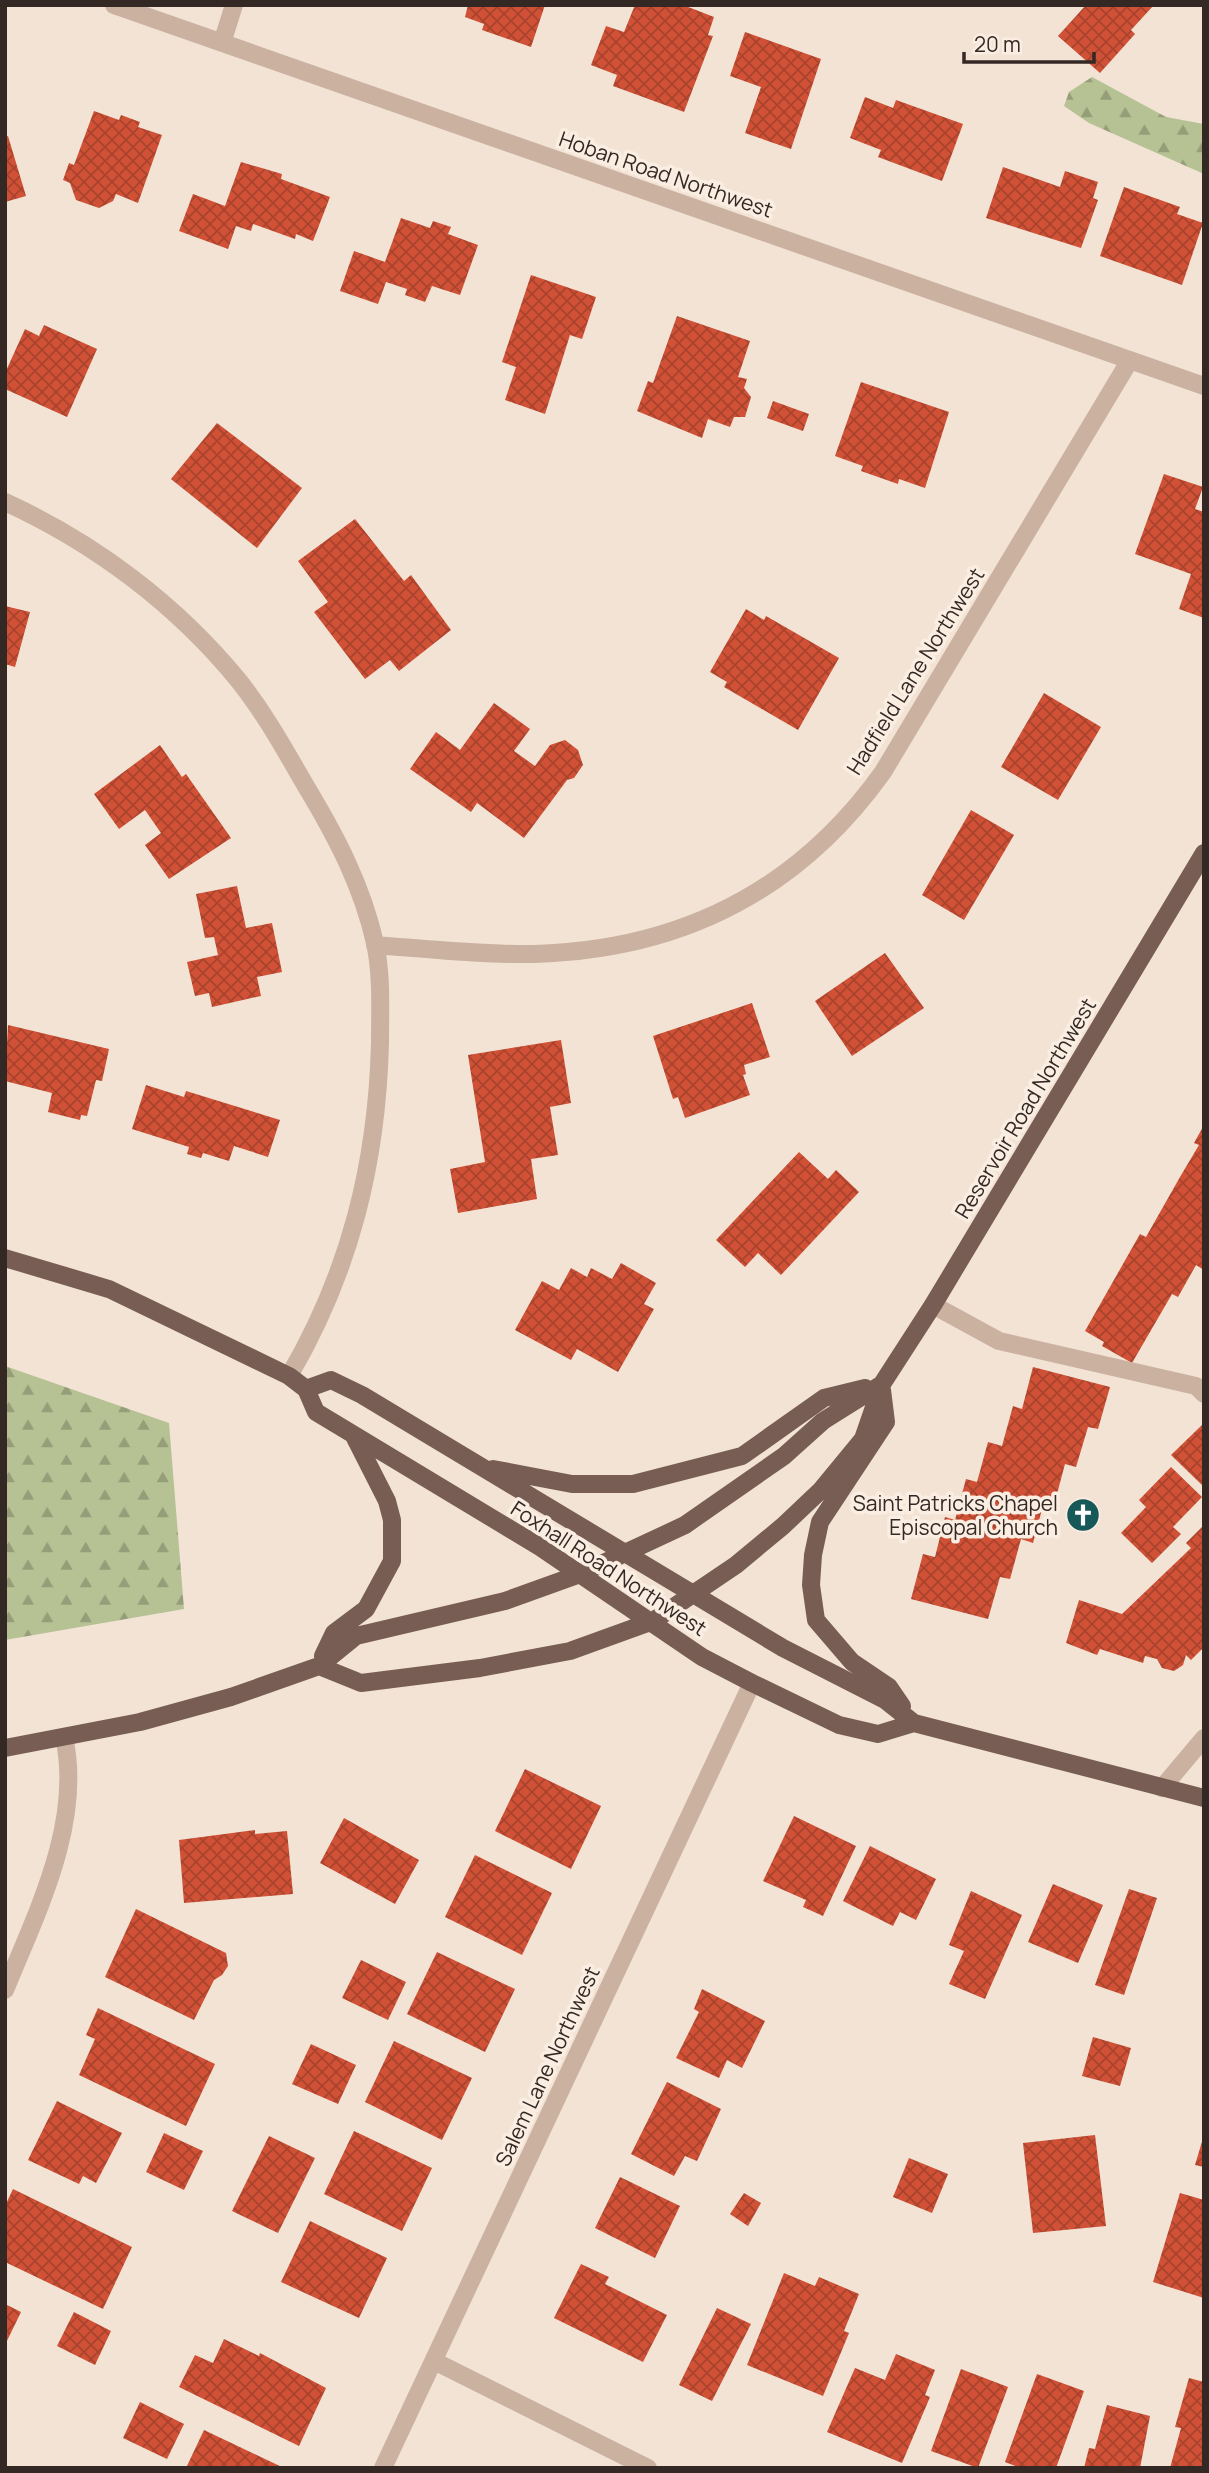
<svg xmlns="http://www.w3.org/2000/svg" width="1209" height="2473" font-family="Manrope,sans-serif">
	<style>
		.forest { fill: url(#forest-firs) }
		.building { fill: url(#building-cross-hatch) }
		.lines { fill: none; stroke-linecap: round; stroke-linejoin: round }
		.minor { stroke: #cbb1a0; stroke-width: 18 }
		.major { stroke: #785d54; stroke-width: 18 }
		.labels { text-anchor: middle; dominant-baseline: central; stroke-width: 7; stroke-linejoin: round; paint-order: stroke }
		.street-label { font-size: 21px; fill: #342824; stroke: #faede1 }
		.poi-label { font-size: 21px; fill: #342824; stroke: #faede1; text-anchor: end }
	</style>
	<defs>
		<pattern id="forest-firs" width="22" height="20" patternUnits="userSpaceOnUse" patternTransform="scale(1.75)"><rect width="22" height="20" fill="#b6c294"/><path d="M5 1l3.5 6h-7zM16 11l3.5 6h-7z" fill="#959e79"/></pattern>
		<pattern id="building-cross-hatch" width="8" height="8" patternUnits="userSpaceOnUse" patternTransform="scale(1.75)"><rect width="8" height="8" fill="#d05135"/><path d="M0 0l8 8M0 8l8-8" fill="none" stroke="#aa432d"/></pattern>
	</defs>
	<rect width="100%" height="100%" fill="#f2e3d5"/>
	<path class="forest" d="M 1092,77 L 1166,117 L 1204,124 L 1204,174 L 1089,123 L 1064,106 L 1069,92 Z
		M 5,1366 L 169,1423 L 184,1609 L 5,1640 Z"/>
	<path class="building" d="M 468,5 L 545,5 L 531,47 L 482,30 L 484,24 L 465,17 Z
		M 635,5 L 683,5 L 714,17 L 708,35 L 713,36 L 684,112 L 613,86 L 617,75 L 591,65 L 606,26 L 624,32 Z
		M 1086,5 L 1154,5 L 1131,30 L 1135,34 L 1100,73 L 1058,36 Z
		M 745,32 L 821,59 L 791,149 L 745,133 L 761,87 L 730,76 Z
		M 865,97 L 893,108 L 896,100 L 963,124 L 942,181 L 878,157 L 881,150 L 850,138 Z
		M 94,111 L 119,120 L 121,115 L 140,122 L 138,127 L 162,135 L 138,203 L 116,194 L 113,201 L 99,208 L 76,200 L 70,183 L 63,180 L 69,163 L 74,165 Z
		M 8,136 L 26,196 L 5,202 L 5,137 Z
		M 241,162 L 282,174 L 281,179 L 330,197 L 313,241 L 296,234 L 295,239 L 253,224 L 251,231 L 236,226 L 228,249 L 179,231 L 193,194 L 225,206 Z
		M 1003,167 L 1060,187 L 1065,171 L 1098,182 L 1093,198 L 1098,200 L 1081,248 L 986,218 Z
		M 1124,187 L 1180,207 L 1177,214 L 1203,223 L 1182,285 L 1100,256 Z
		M 401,218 L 430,228 L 433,221 L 451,227 L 448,234 L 478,245 L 460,295 L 432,286 L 425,302 L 405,295 L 407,289 L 386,282 L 378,304 L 340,291 L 354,251 L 385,262 Z
		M 531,275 L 596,297 L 582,339 L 570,335 L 545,414 L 505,400 L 516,367 L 502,362 Z
		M 677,316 L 750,341 L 738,377 L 747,379 L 744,388 L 751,397 L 745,417 L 734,417 L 730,427 L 708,419 L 702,438 L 637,411 L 648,381 L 653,383 Z
		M 44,325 L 97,349 L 67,417 L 5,389 L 5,373 L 25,329 L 39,336 Z
		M 861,382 L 949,412 L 925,488 L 899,479 L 898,484 L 861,471 L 863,466 L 835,456 Z
		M 773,401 L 809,414 L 803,431 L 767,418 Z
		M 217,423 L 302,488 L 257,548 L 171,479 Z
		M 1164,474 L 1203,487 L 1195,509 L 1204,512 L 1204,618 L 1179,609 L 1191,574 L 1135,554 Z
		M 355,519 L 404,581 L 411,575 L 451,630 L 399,671 L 390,660 L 365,679 L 314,612 L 328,602 L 298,561 Z
		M 5,606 L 30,612 L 15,667 L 5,664 Z
		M 746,609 L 764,620 L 766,616 L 839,658 L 798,730 L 724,687 L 727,682 L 710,672 Z
		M 1044,693 L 1101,727 L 1058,800 L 1001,767 Z
		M 494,703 L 530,729 L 514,751 L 535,766 L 550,745 L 565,740 L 578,750 L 583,765 L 574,778 L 567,780 L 524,838 L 477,803 L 471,812 L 410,769 L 436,732 L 460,750 Z
		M 160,745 L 182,777 L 186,774 L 231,838 L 169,879 L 145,845 L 161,833 L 145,810 L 119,829 L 94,794 Z
		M 971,810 L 1014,835 L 964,920 L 922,895 Z
		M 237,886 L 246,928 L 272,923 L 282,972 L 257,977 L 261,996 L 212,1007 L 209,993 L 195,996 L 187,962 L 218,955 L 214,937 L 205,938 L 196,894 Z
		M 885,953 L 924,1008 L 852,1056 L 815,1001 Z
		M 752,1003 L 770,1057 L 744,1065 L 746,1074 L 743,1075 L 750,1095 L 685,1118 L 678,1097 L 673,1099 L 653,1036 Z
		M 8,1025 L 109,1049 L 102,1081 L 96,1080 L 87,1116 L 81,1115 L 80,1120 L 48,1112 L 52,1093 L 5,1081 Z
		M 561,1040 L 571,1103 L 550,1107 L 558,1155 L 531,1159 L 537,1199 L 458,1213 L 450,1169 L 485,1162 L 468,1055 Z
		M 146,1085 L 184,1097 L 186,1091 L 280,1120 L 268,1157 L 234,1146 L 229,1161 L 203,1153 L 201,1158 L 187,1154 L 189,1147 L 132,1129 Z
		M 1204,1125 L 1204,1270 L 1196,1265 L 1178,1297 L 1172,1294 L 1132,1363 L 1102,1346 L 1104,1342 L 1085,1331 L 1140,1234 L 1146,1237 L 1180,1177 L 1199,1145 L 1194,1143 Z
		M 799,1152 L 828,1179 L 836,1170 L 859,1192 L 781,1275 L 758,1253 L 745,1267 L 716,1240 Z
		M 621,1263 L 656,1283 L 644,1304 L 654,1309 L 618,1372 L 577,1349 L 571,1360 L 515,1330 L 542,1281 L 559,1290 L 571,1268 L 587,1277 L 591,1268 L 612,1279 Z
		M 1033,1367 L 1110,1387 L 1098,1429 L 1088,1427 L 1076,1467 L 1065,1464 L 1054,1505 L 1044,1502 L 1033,1543 L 1021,1539 L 1010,1579 L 1000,1577 L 988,1619 L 911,1599 L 923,1554 L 935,1557 L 945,1517 L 955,1520 L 966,1479 L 977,1482 L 988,1442 L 1002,1446 L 1013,1406 L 1022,1409 Z
		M 1202,1425 L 1204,1427 L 1204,1487 L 1171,1455 Z
		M 1171,1467 L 1202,1497 L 1173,1527 L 1181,1534 L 1152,1563 L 1121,1533 L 1146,1507 L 1139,1500 Z
		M 1204,1525 L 1204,1647 L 1191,1660 L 1186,1655 L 1183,1665 L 1174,1671 L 1162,1668 L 1157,1659 L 1145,1656 L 1143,1663 L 1100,1649 L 1097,1655 L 1066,1643 L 1079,1600 L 1122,1614 L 1191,1548 L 1186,1543 Z
		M 525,1769 L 601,1806 L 571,1869 L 495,1831 Z
		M 794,1816 L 856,1846 L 823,1916 L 803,1907 L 806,1900 L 763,1881 Z
		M 344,1818 L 419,1860 L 395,1904 L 320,1863 Z
		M 255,1830 L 255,1834 L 287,1831 L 293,1894 L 184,1903 L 179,1840 Z
		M 870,1846 L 936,1879 L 916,1920 L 900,1912 L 893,1926 L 843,1901 Z
		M 475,1855 L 552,1893 L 522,1955 L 445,1917 Z
		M 1053,1884 L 1103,1905 L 1078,1963 L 1028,1942 Z
		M 1129,1889 L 1157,1898 L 1124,1995 L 1095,1985 Z
		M 971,1891 L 1022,1915 L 985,1999 L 949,1984 L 964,1951 L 949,1945 Z
		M 136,1909 L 226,1953 L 228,1966 L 222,1975 L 214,1980 L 194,2020 L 105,1977 Z
		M 437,1952 L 515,1989 L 485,2052 L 407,2014 Z
		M 361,1960 L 406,1982 L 388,2020 L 342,1998 Z
		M 702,1989 L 765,2021 L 742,2068 L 727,2060 L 719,2078 L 676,2058 L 699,2012 L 694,2009 Z
		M 98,2008 L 215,2064 L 186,2126 L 79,2075 L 95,2039 L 86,2035 Z
		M 1093,2037 L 1131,2048 L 1120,2086 L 1082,2076 Z
		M 394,2041 L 472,2078 L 442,2140 L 365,2102 Z
		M 311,2044 L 356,2065 L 338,2104 L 292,2084 Z
		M 667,2082 L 721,2109 L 697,2161 L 685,2156 L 674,2176 L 631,2154 Z
		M 57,2101 L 122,2133 L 96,2183 L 83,2176 L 79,2184 L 28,2160 Z
		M 354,2131 L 432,2168 L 402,2231 L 324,2194 Z
		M 164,2133 L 203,2151 L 184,2190 L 146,2172 Z
		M 1095,2135 L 1106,2226 L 1033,2233 L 1023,2143 Z
		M 1204,2135 L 1204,2167 L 1195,2165 Z
		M 269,2136 L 315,2158 L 278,2233 L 232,2211 Z
		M 909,2158 L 948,2174 L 932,2213 L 893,2197 Z
		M 620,2177 L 680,2206 L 655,2258 L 595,2228 Z
		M 13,2189 L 132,2247 L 103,2309 L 5,2262 L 5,2206 Z
		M 744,2193 L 761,2203 L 748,2226 L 730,2214 Z
		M 1180,2193 L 1204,2200 L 1204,2298 L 1153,2282 Z
		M 310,2221 L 387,2258 L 359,2318 L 281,2282 Z
		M 581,2264 L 609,2277 L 605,2284 L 667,2315 L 643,2362 L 554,2318 Z
		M 784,2273 L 815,2286 L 819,2277 L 859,2294 L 844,2331 L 849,2333 L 823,2396 L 747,2365 Z
		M 5,2304 L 21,2312 L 5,2345 Z
		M 717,2308 L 751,2324 L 712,2401 L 679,2385 Z
		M 74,2312 L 111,2331 L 95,2365 L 57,2346 Z
		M 224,2339 L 259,2356 L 260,2353 L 326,2388 L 299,2446 L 179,2387 L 195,2355 L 213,2363 Z
		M 896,2354 L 935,2370 L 925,2395 L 930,2397 L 902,2463 L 827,2432 L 855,2368 L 885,2380 Z
		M 961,2369 L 1008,2387 L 978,2468 L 931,2451 Z
		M 1037,2374 L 1084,2391 L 1056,2468 L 1021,2468 L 1005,2462 Z
		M 1189,2378 L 1204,2382 L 1204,2468 L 1170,2468 L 1181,2428 L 1175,2427 Z
		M 140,2402 L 184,2424 L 167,2459 L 123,2438 Z
		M 1107,2405 L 1150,2416 L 1140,2468 L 1084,2468 L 1089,2448 L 1095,2449 Z
		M 204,2430 L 284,2468 L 186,2468 Z"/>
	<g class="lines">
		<path class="minor" d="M 114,5 L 1204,386
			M 222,43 L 234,5
			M 5,502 C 95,543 177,605 239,681 C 266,715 286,752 307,788 C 337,838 362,886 375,943 C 382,975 380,1010 380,1043 C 377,1163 350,1272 289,1376
			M 375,945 C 428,949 482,955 534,954 C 680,950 798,891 883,772 L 1130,360
			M 933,1305 L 999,1341 L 1196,1386 L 1204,1394
			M 1162,1788 L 1204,1738
			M 5,1990 C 37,1912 83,1822 64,1737
			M 434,2361 L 648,2468
			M 383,2468 L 752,1683"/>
		<path class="major" d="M 5,1258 L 109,1289 L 289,1376 L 306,1389 L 316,1412 L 540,1547 L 702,1657 L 752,1683 L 839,1725 L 878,1734 L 914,1723
			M 306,1389 L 331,1380 L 362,1395 L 783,1648 L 885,1700 L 914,1723 L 1204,1798
			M 882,1390 L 886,1422 L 820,1522 L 813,1555 L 811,1585 L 816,1620 L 852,1662 L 889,1687 L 902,1706
			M 493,1469 L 572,1484 L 633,1484 L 742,1456 L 824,1398 L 865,1388
			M 323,1656 L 334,1633 L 366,1609 L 392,1561 L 392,1520 L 387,1501 L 355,1438
			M 319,1666 L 361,1683 L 480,1668 L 570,1651 L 653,1621 L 736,1565 L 783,1526 L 821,1490 L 863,1439 L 882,1384 L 933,1305 L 1204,853
			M 5,1748 L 140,1722 L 231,1697 L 319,1666 L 356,1636 L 505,1601 L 580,1574 L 685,1525 L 784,1456 L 823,1421 L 882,1384"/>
	</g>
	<defs>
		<g id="church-disc" transform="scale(1.75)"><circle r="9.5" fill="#175858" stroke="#faede1"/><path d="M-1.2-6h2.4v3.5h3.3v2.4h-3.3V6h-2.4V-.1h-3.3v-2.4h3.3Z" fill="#fff"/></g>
	</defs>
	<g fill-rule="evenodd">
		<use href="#church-disc" x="1083" y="1515"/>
	</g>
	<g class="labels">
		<g class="street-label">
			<text transform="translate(666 174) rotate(19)">Hoban Road Northwest</text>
			<text transform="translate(915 671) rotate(-58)">Hadfield Lane Northwest</text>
			<text transform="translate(1025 1108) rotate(-59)">Reservoir Road Northwest</text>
			<text transform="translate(609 1568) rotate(33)">Foxhall Road Northwest</text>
			<text transform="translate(547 2066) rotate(-65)">Salem Lane Northwest</text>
		</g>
		<g class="poi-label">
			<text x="1058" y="1503">Saint Patricks Chapel<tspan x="1058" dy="24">Episcopal Church</tspan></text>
		</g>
	</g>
	<rect width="1209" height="2473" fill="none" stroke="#342824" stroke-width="14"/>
	<path d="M964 52v10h130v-10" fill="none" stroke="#342824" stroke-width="3.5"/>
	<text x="974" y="52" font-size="21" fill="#342824" stroke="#faede1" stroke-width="5" paint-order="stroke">20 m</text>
</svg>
